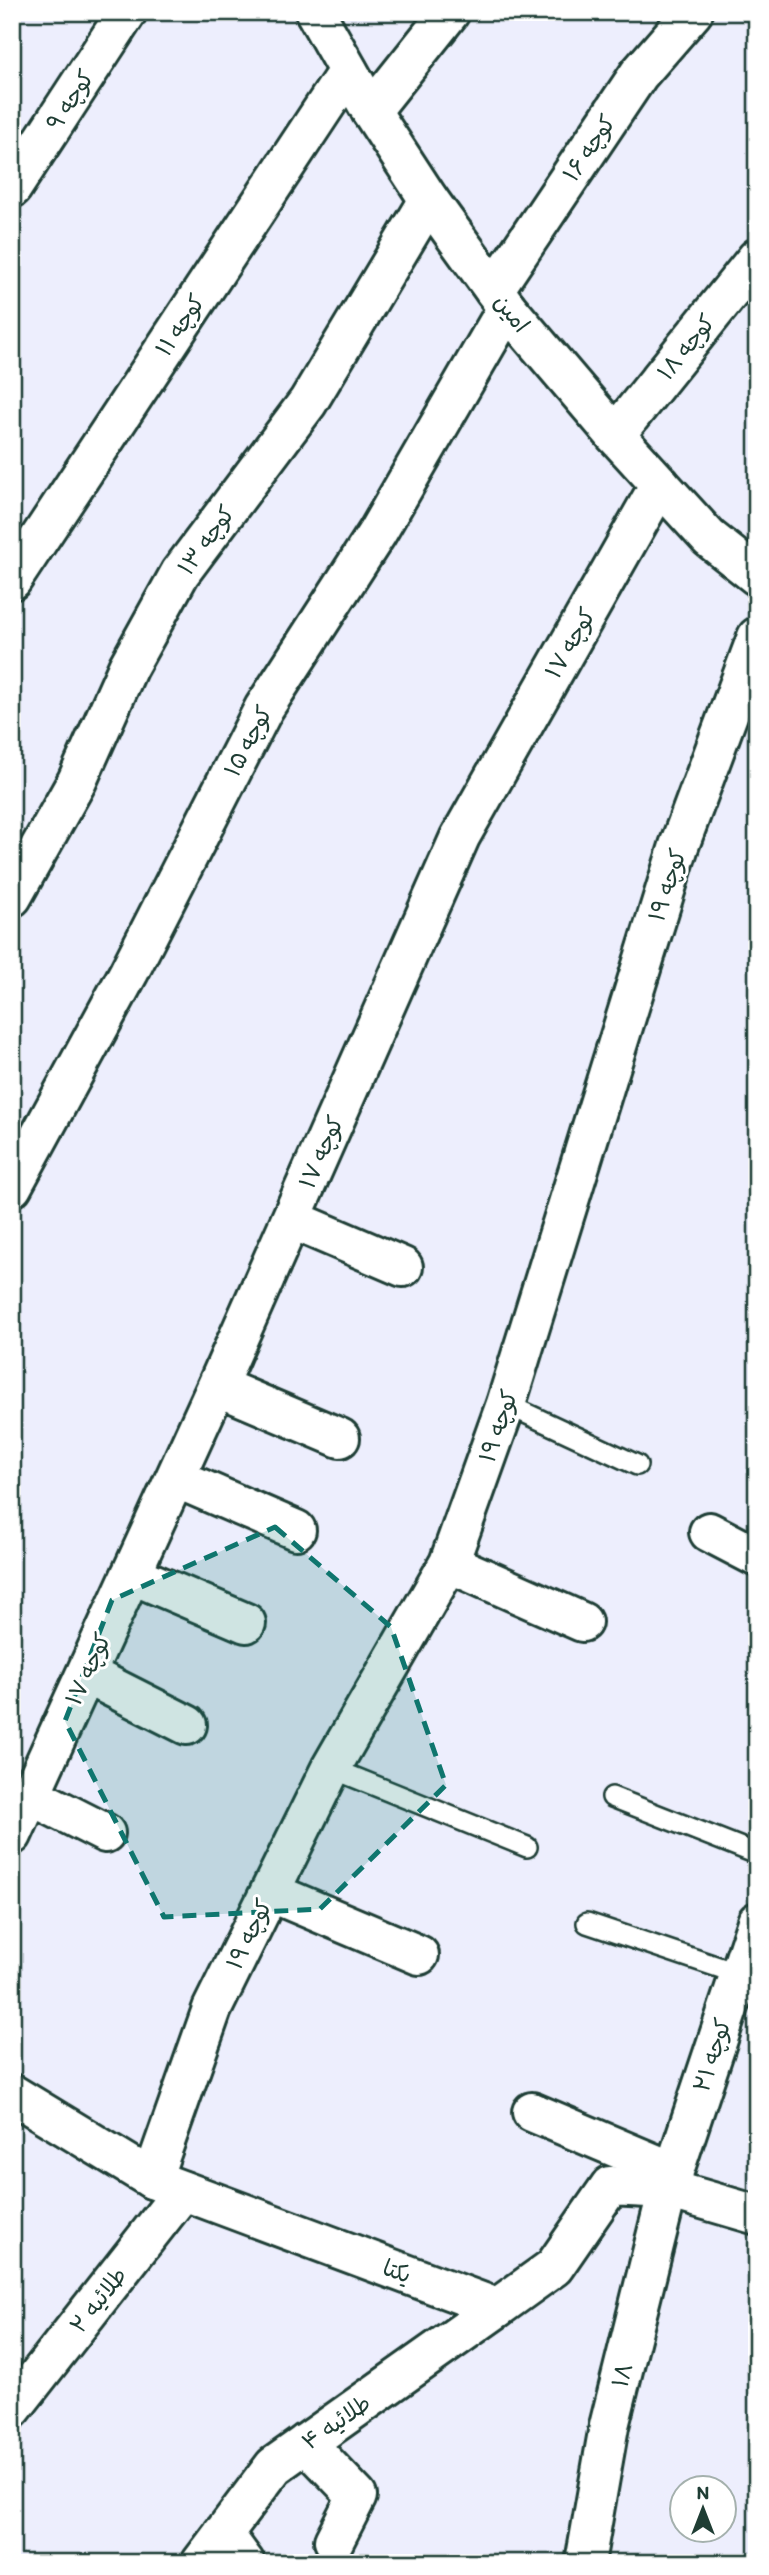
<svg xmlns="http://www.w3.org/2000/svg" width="769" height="2575" font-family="Itim,'Playpen Sans Arabic',sans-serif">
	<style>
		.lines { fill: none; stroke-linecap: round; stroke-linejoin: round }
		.service-casing { stroke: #1f3d34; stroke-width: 24 }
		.minor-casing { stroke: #1f3d34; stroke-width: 44 }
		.tertiary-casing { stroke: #1f3d34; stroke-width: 44 }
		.service { stroke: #fff; stroke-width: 19 }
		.minor { stroke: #fff; stroke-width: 38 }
		.tertiary { stroke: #fff; stroke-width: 38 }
		.marked { fill: #0f766e; fill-opacity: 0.2; stroke: #0f766e; stroke-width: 5; stroke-dasharray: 14 9; stroke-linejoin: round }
		.labels { text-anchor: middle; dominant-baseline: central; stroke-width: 6; stroke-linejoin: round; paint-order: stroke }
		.street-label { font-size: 23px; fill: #1f3d34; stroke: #fff }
	</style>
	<rect width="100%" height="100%" fill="#edeefd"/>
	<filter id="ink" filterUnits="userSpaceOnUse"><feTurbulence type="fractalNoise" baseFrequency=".0143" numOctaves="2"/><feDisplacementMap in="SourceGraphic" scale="14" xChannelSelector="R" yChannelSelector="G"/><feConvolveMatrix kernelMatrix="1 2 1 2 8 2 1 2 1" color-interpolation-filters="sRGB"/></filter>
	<g filter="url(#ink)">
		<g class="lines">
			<g class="service-casing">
				<path id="service" d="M 506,1404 L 637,1465
					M 331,1768 L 527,1847
					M 612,1797 L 757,1854
					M 587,1923 L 739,1974"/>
			</g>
			<g class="minor-casing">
				<path id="minor" d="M 371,111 L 450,12
					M 12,188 L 127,12
					M 494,290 L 639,74 L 693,12
					M 615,435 L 757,258
					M 12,580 L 348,71
					M 12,897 L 77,781 L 128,667 L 180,573 L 308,402 L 429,200
					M 12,1187 L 129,972 L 264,708 L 377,533 L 507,308
					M 291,1219 L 403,1267
					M 217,1386 L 340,1438
					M 176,1478 L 296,1530
					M 709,1532 L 757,1557
					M 449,1563 L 582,1622
					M 131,1574 L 246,1623
					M 86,1674 L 187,1725
					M 30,1795 L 105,1833
					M 12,1835 L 217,1386 L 460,837 L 660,484
					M 270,1892 L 419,1955
					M 532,2112 L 674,2172
					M 152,2179 L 212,2009 L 331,1768 L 449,1563 L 506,1404 L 679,846 L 757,637
					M 12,2409 L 183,2191
					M 306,2443 L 357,2496 L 334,2541
					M 223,2533 L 245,2563
					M 201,2563 L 274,2466 L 497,2308
					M 585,2563 L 609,2426 L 668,2189 L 757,1922"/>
			</g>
			<g class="tertiary-casing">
				<path id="tertiary" d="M 315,12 L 371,111 L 429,200 L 507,308 L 615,435 L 709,538 L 757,576
					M 12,2094 L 152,2179 L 497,2308 L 554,2267 L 610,2186 L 668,2189 L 757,2215"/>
			</g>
			<use href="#service" class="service"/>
			<use href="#minor" class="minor"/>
			<use href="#tertiary" class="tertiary"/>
		</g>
	</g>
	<path class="marked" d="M 275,1527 L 391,1627 L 446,1785 L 320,1909 L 164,1917 L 65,1721 L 112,1600 Z"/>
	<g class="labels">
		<g class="street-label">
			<text transform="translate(70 100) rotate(-57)">کوچه ۹</text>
			<text transform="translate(589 148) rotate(-56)">کوچه ۱۶</text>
			<text transform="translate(512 313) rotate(52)">امین</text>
			<text transform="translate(180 325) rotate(-56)">کوچه ۱۱</text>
			<text transform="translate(686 347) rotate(-51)">کوچه ۱۸</text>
			<text transform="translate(206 540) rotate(-54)">کوچه ۱۳</text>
			<text transform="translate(570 643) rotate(-60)">کوچه ۱۷</text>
			<text transform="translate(248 741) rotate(-62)">کوچه ۱۵</text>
			<text transform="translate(667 885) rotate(-72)">کوچه ۱۹</text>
			<text transform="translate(321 1152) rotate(-66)">کوچه ۱۷</text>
			<text transform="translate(498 1426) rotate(-71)">کوچه ۱۹</text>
			<text transform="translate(88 1669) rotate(-65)">کوچه ۱۷</text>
			<text transform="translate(249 1934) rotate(-64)">کوچه ۱۹</text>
			<text transform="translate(712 2055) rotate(-72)">کوچه ۲۱</text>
			<text transform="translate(397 2271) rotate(20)">یکتا</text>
			<text transform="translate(98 2300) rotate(-52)">طلائیه ۲</text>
			<text transform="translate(622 2375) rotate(-76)">۱۸</text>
			<text transform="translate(336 2422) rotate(-35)">طلائیه ۴</text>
		</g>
	</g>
	<rect width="769" height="2575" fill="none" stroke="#fff" stroke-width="42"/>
	<rect x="21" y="21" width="727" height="2533" fill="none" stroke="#1f3d34" stroke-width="2.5" filter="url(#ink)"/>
	<g transform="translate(703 2509)"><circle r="33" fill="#ffffff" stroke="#a5b1ae" stroke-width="2"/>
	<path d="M0-5L12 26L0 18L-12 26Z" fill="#1f3d34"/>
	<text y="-10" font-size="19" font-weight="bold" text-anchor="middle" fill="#1f3d34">N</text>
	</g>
</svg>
